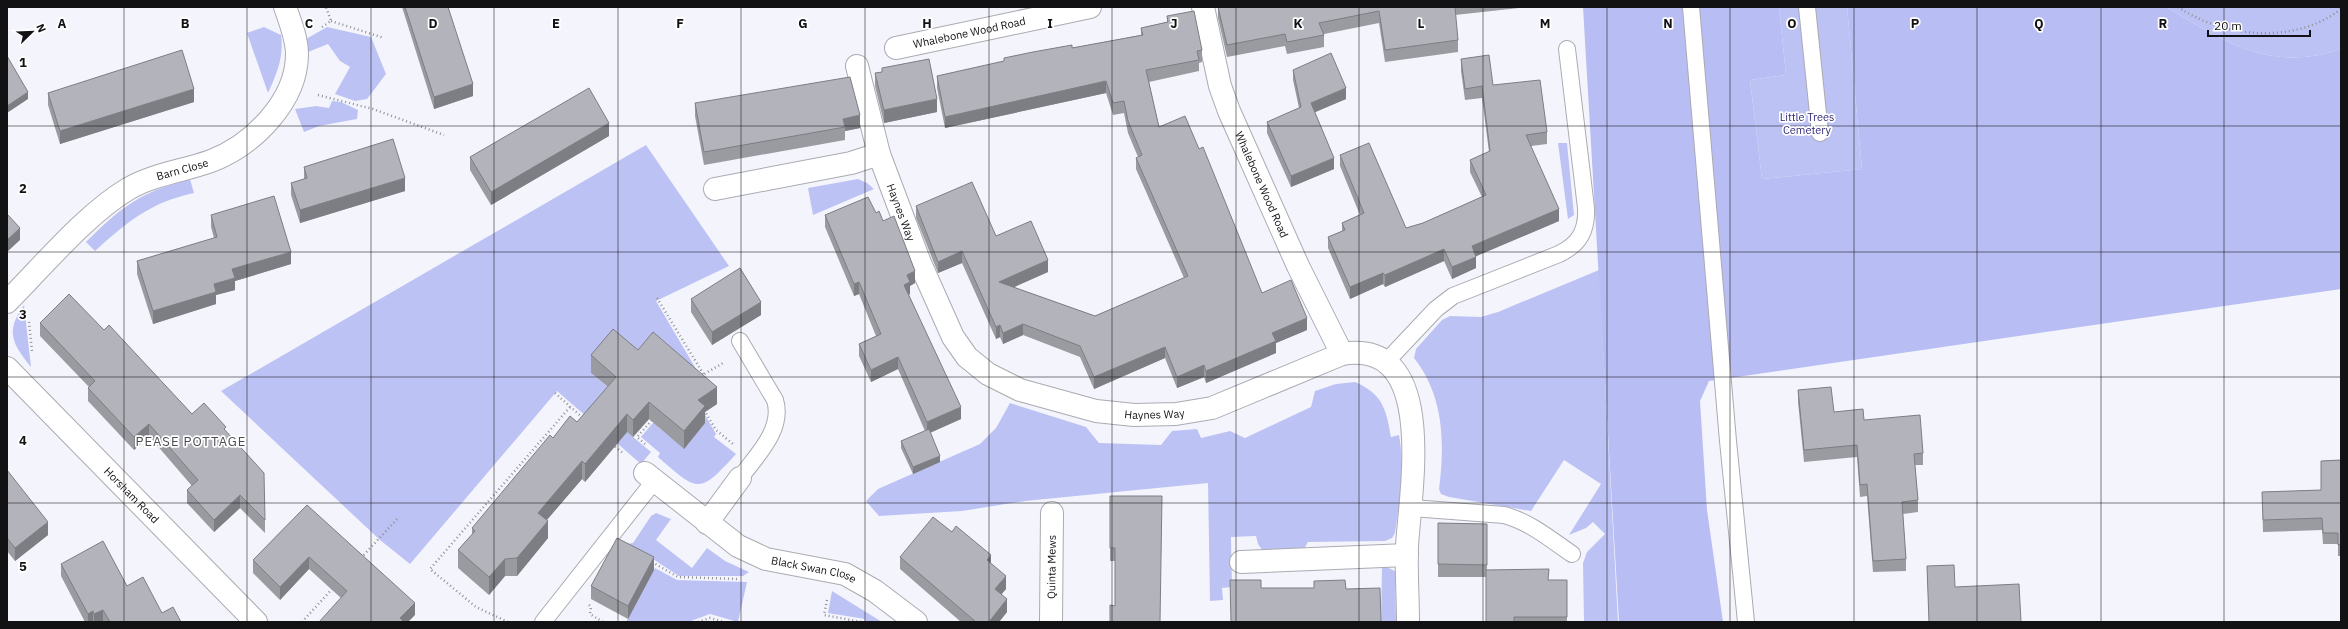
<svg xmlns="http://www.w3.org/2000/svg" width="2348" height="629" font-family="'IBM Plex Sans',sans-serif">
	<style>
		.green { fill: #bdc2f5 }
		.forest { fill: #b8bdf3 }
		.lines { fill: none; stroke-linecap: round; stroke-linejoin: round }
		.service-casing { stroke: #aaabb2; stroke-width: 18 }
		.minor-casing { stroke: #aaabb2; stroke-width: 24 }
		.tertiary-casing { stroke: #aaabb2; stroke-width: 24 }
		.path { stroke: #909196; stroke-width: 2.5; stroke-dasharray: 1 3; stroke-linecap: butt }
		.service { stroke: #fff; stroke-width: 16 }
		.minor { stroke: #fff; stroke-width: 22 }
		.tertiary { stroke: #fff; stroke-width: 22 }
		.wall { fill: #9a9ba1 }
		.shaded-wall { fill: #7d7e83 }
		.building { fill: #b3b4bb; stroke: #7d7e83 }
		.grid { fill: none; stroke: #121215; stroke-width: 1; stroke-opacity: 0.55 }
		.labels { text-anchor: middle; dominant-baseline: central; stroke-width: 3.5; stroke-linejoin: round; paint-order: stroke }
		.street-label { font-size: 11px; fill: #121215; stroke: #fff }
		.park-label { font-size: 11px; fill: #2e2975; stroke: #fff }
		.quarter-label { font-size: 13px; letter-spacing: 1px; fill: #4b4b51; stroke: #fff }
		.grid-label { font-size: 13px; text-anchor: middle; font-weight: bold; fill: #121215; stroke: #fff; stroke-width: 3.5; stroke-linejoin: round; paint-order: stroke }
	</style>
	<rect width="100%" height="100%" fill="#f4f5fc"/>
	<path class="green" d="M 1779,7 L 1847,7 L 1862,169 L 1762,179 L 1750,80 L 1786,75 Z
		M 2166,7 L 2341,7 L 2341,49 C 2271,73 2225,42 2166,7 Z
		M 264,27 L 281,35 C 284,57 277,73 268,93 L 247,33 Z
		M 327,27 L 371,37 L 386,74 L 367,99 L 355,101 L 335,94 L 350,67 L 340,61 L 328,44 L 308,52 L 306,39 Z
		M 332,101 L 341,102 L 358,110 L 357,119 L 319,126 L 304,132 L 295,109 L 316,106 L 329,108 Z
		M 1558,143 L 1567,143 L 1574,215 L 1568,219 Z
		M 646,145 L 729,266 L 656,301 L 699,374 L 591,373 L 616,394 L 602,411 L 651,452 L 641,464 L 557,391 L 410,564 L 380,540 L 221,391 Z
		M 190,179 L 194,193 C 151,202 127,222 95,251 L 86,242 C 121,207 142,191 190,179 Z
		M 858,179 L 867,183 L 874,189 L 813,215 L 808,188 Z
		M 1599,270 L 1618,622 L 1584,622 L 1583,563 L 1587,552 L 1605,534 L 1593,522 L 1586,528 L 1569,535 L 1601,484 L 1564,460 L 1531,511 L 1449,497 L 1441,494 L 1439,489 C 1445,443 1444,396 1414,358 L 1416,349 L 1442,320 L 1450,316 L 1481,317 L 1498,312 Z
		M 24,305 L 31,367 C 12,343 5,332 24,305 Z
		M 1355,382 C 1383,394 1386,409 1391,437 L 1399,435 C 1405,469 1400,499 1395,533 L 1392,538 L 1385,541 L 1308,542 L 1304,549 L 1263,551 L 1258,544 L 1256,536 L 1231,537 L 1232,587 L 1222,588 L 1223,600 L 1210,601 L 1208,483 L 1025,501 L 962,511 L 879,516 L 866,501 L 878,489 L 980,444 L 996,428 L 1010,403 L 1086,427 L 1099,443 L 1161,445 L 1172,431 L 1197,429 L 1201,438 L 1230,431 L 1245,438 L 1311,407 L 1315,391 L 1336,384 Z
		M 689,387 L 716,434 L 714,437 L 736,454 C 699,495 698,492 658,457 L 660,453 L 641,437 L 657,418 L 658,427 L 684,448 L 705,423 Z
		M 656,513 L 671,519 L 656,540 L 692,568 L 707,548 L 725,561 L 749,572 L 743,576 L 679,576 L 636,548 L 621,545 L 633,543 L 651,516 Z
		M 1382,565 L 1395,571 L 1396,622 L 1381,622 Z
		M 655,568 L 677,580 L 747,582 L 738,622 L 710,614 L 688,622 L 626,622 Z
		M 832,591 L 882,622 L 864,622 L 865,619 L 828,613 Z"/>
	<path class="forest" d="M 1583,7 L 1779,7 L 1786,75 L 1750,80 L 1762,179 L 1862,169 L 1847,7 L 2166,7 C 2225,42 2271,73 2341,49 L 2341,289 L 1709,381 L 1700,401 L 1707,510 L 1723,622 L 1619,622 Z"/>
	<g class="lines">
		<g class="service-casing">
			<path id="service" d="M 1691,7 L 1728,441 L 1746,622
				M 1807,7 L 1820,133
				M 740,341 L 775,400 C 784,429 757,455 740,478
				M 1386,362 L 1436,309 L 1453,296 L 1559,254 C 1580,244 1587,230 1586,208 L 1567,49
				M 1412,508 L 1504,515 C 1530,522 1550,539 1572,554
				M 543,622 L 655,480"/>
		</g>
		<g class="minor-casing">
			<g id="minor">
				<path id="s1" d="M 1203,7 L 1220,86 L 1229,111 L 1298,266 L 1342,354"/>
				<path id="s2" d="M 896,48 L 1090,7"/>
				<path id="s3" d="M 857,66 L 879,154 L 920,263 L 953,337 L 967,357 L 988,374 L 1020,390 L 1096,411 L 1134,415 L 1176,414 L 1212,408 L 1342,354 C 1439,337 1410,492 1407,546 C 1406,571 1408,597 1408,622"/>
				<path d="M 715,189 L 851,163 L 879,154"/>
				<path id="s4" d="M 7,302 C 42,267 86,214 128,189 C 153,174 184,171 211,161 C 253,145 297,101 297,54 C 297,39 290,21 285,7"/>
				<path id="s5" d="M 645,473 L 738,546 L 766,559 L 845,574 L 875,591 L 916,622"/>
				<path d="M 707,523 L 740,478"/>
				<path d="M 1241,562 L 1407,555"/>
				<path id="s6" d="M 1051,622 L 1052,513"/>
			</g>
		</g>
		<g class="tertiary-casing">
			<g id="tertiary">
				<path id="s7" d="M 7,368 L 256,622"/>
			</g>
		</g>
		<path class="path" d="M 2178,7 C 2224,38 2295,45 2341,9
			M 331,21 L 384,38
			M 322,27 L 331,21 L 326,7
			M 318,95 L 373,109 L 444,135
			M 657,298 L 704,375
			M 29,322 L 32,351
			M 701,376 L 723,363
			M 555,393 L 583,418
			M 704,410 L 716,430 L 733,444
			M 612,444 L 624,454
			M 645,444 L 637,437 L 653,419
			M 361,558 L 399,517
			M 652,562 L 678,577 L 737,579
			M 827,600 L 824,615 L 862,622
			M 589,605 L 591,607 L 590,614 L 603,622
			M 302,622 L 333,588
			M 508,622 L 476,607 L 430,569 L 570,407
			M 698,622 L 710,618 L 724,622"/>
		<use href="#service" class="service"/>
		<use href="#minor" class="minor"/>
		<use href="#tertiary" class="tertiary"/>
	</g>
	<path class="wall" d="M 402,7 L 448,7 L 473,96 L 434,109 Z
		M 1218,7 L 1528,7 L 1455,15 L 1458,40 L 1458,52 L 1385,62 L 1379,23 L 1324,34 L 1324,47 L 1287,54 L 1285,46 L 1227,57 L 1218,18 Z
		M 1167,16 L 1202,50 L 1202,62 L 1199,63 L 1199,71 L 1149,82 L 1159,127 L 1262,293 L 1307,330 L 1276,343 L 1276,353 L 1206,383 L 1204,377 L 1177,388 L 1165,358 L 1094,389 L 1080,357 L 1023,335 L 1003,344 L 1000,337 L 996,339 L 962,263 L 938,273 L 916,218 L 916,206 L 996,236 L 1048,272 L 1013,287 L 1095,316 L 1184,278 L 1136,169 L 1136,158 L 1138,157 L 1128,133 L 1124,113 L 1113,115 L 1106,93 L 945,128 L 937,88 L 937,76 L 1004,62 L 1004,58 L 1072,48 L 1141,35 L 1141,28 L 1167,22 Z
		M 1461,59 L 1493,85 L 1547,132 L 1547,144 L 1531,146 L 1559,221 L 1476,256 L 1476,268 L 1452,279 L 1444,261 L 1385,287 L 1383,284 L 1350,299 L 1328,248 L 1328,237 L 1342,231 L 1342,223 L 1360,215 L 1340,166 L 1340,155 L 1406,228 L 1423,223 L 1482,197 L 1470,172 L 1470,160 L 1489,152 L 1482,98 L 1465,100 L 1461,71 Z
		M 882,68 L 937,112 L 884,123 L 875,86 L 875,73 L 882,72 Z
		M 1293,70 L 1346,99 L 1314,112 L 1334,169 L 1291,187 L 1267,133 L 1267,122 L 1299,108 L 1293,80 Z
		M 48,93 L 194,102 L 60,144 L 48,105 Z
		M 695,103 L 860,128 L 845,131 L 845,140 L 704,165 L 695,116 Z
		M 609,136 L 491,205 L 470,170 L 470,157 Z
		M 304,167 L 405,191 L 300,223 L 291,195 L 291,183 L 304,179 Z
		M 876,213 L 883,221 L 915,283 L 910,286 L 910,294 L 909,295 L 961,419 L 930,433 L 940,462 L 913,474 L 901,448 L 901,441 L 925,431 L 898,369 L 871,382 L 859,356 L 859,344 L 876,336 L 859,294 L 854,296 L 825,227 L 825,215 Z
		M 211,215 L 291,264 L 235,281 L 235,290 L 216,295 L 216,304 L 153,324 L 137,274 L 137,261 L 214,238 L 211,227 Z
		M 691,299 L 761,315 L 712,345 L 691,312 Z
		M 40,323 L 104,330 L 192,414 L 226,432 L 265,520 L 265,533 L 240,508 L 214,532 L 187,503 L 187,490 L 192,486 L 149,436 L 134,450 L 88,401 L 88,388 L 89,387 L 40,336 Z
		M 638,350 L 717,404 L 705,412 L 705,423 L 684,449 L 649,419 L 633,437 L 627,432 L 585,482 L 582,479 L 547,520 L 548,538 L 517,576 L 505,576 L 489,595 L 458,568 L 458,550 L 472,535 L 472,528 L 553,438 L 577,422 L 608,387 L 591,373 L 591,355 Z
		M 1798,390 L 1834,412 L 1864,420 L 1923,453 L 1923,465 L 1915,465 L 1918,500 L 1918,512 L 1903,514 L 1906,559 L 1906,571 L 1873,572 L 1867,496 L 1860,497 L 1857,457 L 1804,462 L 1798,402 Z
		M 2341,460 L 2341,556 L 2338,556 L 2338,544 L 2323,544 L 2322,530 L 2263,532 L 2262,492 L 2321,490 L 2321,461 Z
		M 7,470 L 48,535 L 15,561 L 7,551 Z
		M 1110,496 L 1162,496 L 1115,561 L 1110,561 Z
		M 307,505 L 415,615 L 341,598 L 309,569 L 280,600 L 253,573 L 253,560 Z
		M 1438,523 L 1487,524 L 1487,570 L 1549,580 L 1567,580 L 1567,622 L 1486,622 L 1486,577 L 1438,577 Z
		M 900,557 L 991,564 L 1006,589 L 1001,594 L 1007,612 L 999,622 L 961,622 L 900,569 Z
		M 61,564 L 127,586 L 162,613 L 181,622 L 85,622 L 61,576 Z
		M 1927,566 L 1955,587 L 2021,622 L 1929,622 Z
		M 654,570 L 628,619 L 591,599 L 591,586 Z"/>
	<path class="shaded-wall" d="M 1106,81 L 1106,93 L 945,128 L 945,117 Z
		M 473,84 L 473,96 L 434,109 L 434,97 Z
		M 1346,88 L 1346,99 L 1311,114 L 1311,103 Z
		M 194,89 L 194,102 L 60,144 L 60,131 Z
		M 28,92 L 28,99 L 7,113 L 7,106 Z
		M 937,99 L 937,112 L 884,123 L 884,110 Z
		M 860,115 L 860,128 L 845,131 L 845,127 L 843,119 Z
		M 609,123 L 609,136 L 491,205 L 491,192 Z
		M 1334,158 L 1334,169 L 1291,187 L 1291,176 Z
		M 405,178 L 405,191 L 300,223 L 300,210 Z
		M 1559,209 L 1559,221 L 1472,258 L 1472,246 Z
		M 20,228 L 20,240 L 7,252 L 7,240 Z
		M 1444,249 L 1444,261 L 1385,287 L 1385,275 Z
		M 962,251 L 962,263 L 938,273 L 938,262 Z
		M 291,252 L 291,264 L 235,281 L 235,290 L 216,295 L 216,304 L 153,324 L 153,311 L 214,284 L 232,269 Z
		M 1476,257 L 1476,268 L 1452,279 L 1452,267 Z
		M 1048,260 L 1048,272 L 999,294 L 999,282 Z
		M 915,271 L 915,283 L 910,286 L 910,294 L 904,297 L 904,285 L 907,275 Z
		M 1383,273 L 1383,284 L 1350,299 L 1350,287 Z
		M 859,282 L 859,294 L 854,296 L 854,284 Z
		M 761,302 L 761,315 L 712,345 L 712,332 Z
		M 1307,318 L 1307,330 L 1276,343 L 1276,353 L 1206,383 L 1206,371 L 1272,333 Z
		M 1023,324 L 1023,335 L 1003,344 L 1003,333 Z
		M 1000,325 L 1000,337 L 996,339 L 996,327 Z
		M 1165,347 L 1165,358 L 1094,389 L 1094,377 Z
		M 898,357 L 898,369 L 871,382 L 871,370 Z
		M 1204,365 L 1204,377 L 1177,388 L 1177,377 Z
		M 717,387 L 717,404 L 705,412 L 705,423 L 684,449 L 684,431 L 698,400 Z
		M 649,402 L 649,419 L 633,437 L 633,420 Z
		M 961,407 L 961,419 L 927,434 L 927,422 Z
		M 627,414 L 627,432 L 585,482 L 585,464 Z
		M 149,424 L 149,436 L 134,450 L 134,437 Z
		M 940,456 L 940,462 L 913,474 L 913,467 Z
		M 582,461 L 582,479 L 538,530 L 538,513 Z
		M 240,495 L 240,508 L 214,532 L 214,520 Z
		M 548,521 L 548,538 L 517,576 L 517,558 Z
		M 48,522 L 48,535 L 15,561 L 15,548 Z
		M 991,555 L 991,568 L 987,560 Z
		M 309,557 L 309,569 L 280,600 L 280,587 Z
		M 654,557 L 654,570 L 628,619 L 628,606 Z
		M 505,559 L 505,576 L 489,595 L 489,577 Z
		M 1006,576 L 1006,589 L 995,602 L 995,589 Z
		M 1007,599 L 1007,612 L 999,622 L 989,622 Z
		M 415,603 L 415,615 L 408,622 L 400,622 L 400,618 Z
		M 103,610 L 103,622 L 94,622 L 94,614 Z
		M 93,611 L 93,622 L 88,622 L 88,614 Z"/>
	<path class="building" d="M 405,7 L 448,7 L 473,84 L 434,97 Z
		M 1218,7 L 1455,7 L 1458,40 L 1385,50 L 1379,11 L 1319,23 L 1324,35 L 1287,42 L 1285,34 L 1227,45 Z
		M 1194,11 L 1202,50 L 1197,51 L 1199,60 L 1146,70 L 1159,127 L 1185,116 L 1199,149 L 1203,147 L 1262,293 L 1291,280 L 1307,318 L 1272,333 L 1276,341 L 1206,371 L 1204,365 L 1177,377 L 1165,347 L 1094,377 L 1080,346 L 1023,324 L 1003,333 L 1000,325 L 996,327 L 962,251 L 938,262 L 916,206 L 972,182 L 996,236 L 1031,221 L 1048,260 L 999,282 L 1095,316 L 1188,276 L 1136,158 L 1142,155 L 1128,121 L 1124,101 L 1113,103 L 1106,81 L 945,117 L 937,76 L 1004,61 L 1004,58 L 1033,52 L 1072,45 L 1072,48 L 1143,35 L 1141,28 L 1168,22 L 1167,16 Z
		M 182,50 L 194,89 L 60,131 L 48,93 Z
		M 1331,53 L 1346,88 L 1311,103 L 1334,158 L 1291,176 L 1267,122 L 1301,107 L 1293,70 Z
		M 1489,55 L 1493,85 L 1540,80 L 1547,132 L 1526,135 L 1559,209 L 1472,246 L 1476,257 L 1452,267 L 1444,249 L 1385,275 L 1383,273 L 1350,287 L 1328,237 L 1345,230 L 1342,223 L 1364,213 L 1340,155 L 1369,143 L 1406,228 L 1423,223 L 1486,195 L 1470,160 L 1490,151 L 1482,86 L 1465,89 L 1461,59 Z
		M 7,56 L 28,92 L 7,106 Z
		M 929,59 L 937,99 L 884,110 L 875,73 L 882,72 L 882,68 Z
		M 850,77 L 860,115 L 843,119 L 845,127 L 704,152 L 695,103 Z
		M 589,88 L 609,123 L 491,192 L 470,157 Z
		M 393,139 L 405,178 L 300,210 L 291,183 L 307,178 L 304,167 Z
		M 274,196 L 291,252 L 232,269 L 235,278 L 214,284 L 216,292 L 153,311 L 137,261 L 217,237 L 211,215 Z
		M 868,197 L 876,213 L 879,211 L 883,221 L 894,216 L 915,271 L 907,275 L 910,282 L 904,285 L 961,407 L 927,422 L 898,357 L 871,370 L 859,344 L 881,334 L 859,282 L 854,284 L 825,215 Z
		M 7,214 L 20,228 L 7,240 Z
		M 740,268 L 761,302 L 712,332 L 691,299 Z
		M 69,294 L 104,330 L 109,325 L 192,414 L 204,403 L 226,427 L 224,429 L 264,473 L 265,520 L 240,495 L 214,520 L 187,490 L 198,480 L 149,424 L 134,437 L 88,388 L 95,381 L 40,323 Z
		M 613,329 L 638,350 L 653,332 L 717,387 L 698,400 L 705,406 L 684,431 L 649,402 L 633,420 L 627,414 L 585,464 L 582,461 L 538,513 L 548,521 L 517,558 L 505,559 L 489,577 L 458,550 L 475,531 L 472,528 L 550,435 L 553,438 L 570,416 L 577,422 L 616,377 L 591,355 Z
		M 1831,387 L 1834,412 L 1863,409 L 1864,420 L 1920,415 L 1923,453 L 1914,454 L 1918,500 L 1902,502 L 1906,559 L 1873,561 L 1867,484 L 1860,485 L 1857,445 L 1804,450 L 1798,390 Z
		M 929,429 L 940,456 L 913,467 L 901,441 Z
		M 2341,460 L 2341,544 L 2338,545 L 2338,533 L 2323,533 L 2322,518 L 2263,520 L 2262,492 L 2321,490 L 2321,461 Z
		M 7,470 L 48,522 L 15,548 L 7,538 Z
		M 1110,496 L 1162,496 L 1160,622 L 1110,622 L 1110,605 L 1115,606 L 1115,548 L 1110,548 Z
		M 307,505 L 415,603 L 400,618 L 404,622 L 319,622 L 347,591 L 309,557 L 280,587 L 253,560 Z
		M 933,517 L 952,532 L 956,526 L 991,555 L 987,560 L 1006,576 L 995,589 L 1007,599 L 989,622 L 976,622 L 900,557 Z
		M 1438,523 L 1487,524 L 1487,565 L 1438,564 Z
		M 617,538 L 654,557 L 628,606 L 591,586 Z
		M 103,541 L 127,586 L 143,577 L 162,613 L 173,607 L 181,622 L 110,622 L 103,610 L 94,614 L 93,611 L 88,614 L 61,564 Z
		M 1954,565 L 1955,587 L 2019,584 L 2021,622 L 1929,622 L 1927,566 Z
		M 1549,569 L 1548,580 L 1567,580 L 1567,617 L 1514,617 L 1514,622 L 1486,622 L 1486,570 Z
		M 1230,580 L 1261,580 L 1261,588 L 1314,588 L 1314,581 L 1345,580 L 1346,589 L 1380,588 L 1381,622 L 1231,622 Z"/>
	<path class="grid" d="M 124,7 L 124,622M 247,7 L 247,622M 371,7 L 371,622M 494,7 L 494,622M 618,7 L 618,622M 741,7 L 741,622M 865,7 L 865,622M 989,7 L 989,622M 1112,7 L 1112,622M 1236,7 L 1236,622M 1359,7 L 1359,622M 1483,7 L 1483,622M 1607,7 L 1607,622M 1730,7 L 1730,622M 1854,7 L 1854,622M 1977,7 L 1977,622M 2101,7 L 2101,622M 2224,7 L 2224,622M 7,126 L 2341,126M 7,252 L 2341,252M 7,377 L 2341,377M 7,503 L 2341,503"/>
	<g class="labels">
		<g class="street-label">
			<text stroke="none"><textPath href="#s2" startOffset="75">Whalebone Wood Road</textPath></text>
			<text stroke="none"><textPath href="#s4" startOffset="224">Barn Close</textPath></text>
			<text stroke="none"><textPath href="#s1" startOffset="188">Whalebone Wood Road</textPath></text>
			<text stroke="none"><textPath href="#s3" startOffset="153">Haynes Way</textPath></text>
			<text stroke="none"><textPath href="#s3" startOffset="513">Haynes Way</textPath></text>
			<text stroke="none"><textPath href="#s7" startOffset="178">Horsham Road</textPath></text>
			<text stroke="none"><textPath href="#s6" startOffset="55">Quinta Mews</textPath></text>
			<text stroke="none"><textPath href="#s5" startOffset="198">Black Swan Close</textPath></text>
		</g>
		<g class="park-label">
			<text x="1807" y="117">Little Trees<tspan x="1807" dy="13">Cemetery</tspan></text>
		</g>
		<g class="quarter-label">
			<text x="191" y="441">PEASE POTTAGE</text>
		</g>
	</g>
	<g class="grid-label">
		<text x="62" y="28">A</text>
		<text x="185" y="28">B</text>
		<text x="309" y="28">C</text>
		<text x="433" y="28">D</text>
		<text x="556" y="28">E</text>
		<text x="680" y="28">F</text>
		<text x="803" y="28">G</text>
		<text x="927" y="28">H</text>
		<text x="1050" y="28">I</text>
		<text x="1174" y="28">J</text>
		<text x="1298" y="28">K</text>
		<text x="1421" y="28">L</text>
		<text x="1545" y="28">M</text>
		<text x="1668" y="28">N</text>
		<text x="1792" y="28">O</text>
		<text x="1915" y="28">P</text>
		<text x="2039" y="28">Q</text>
		<text x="2163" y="28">R</text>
		<text x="23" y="67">1</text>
		<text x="23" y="193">2</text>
		<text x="23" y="319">3</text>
		<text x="23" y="445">4</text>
		<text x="23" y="571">5</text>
	</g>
	<rect width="2348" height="629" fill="none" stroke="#121215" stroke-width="16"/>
	<g transform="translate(32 32) rotate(67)" stroke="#ffffff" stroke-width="3" paint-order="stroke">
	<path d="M0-3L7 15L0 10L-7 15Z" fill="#121215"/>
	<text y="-6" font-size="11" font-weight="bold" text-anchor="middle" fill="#121215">N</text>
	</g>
	<path d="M2208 30v6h102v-6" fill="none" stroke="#121215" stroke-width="2"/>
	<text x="2214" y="30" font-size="12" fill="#121215" stroke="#ffffff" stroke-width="3" paint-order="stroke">20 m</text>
</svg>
